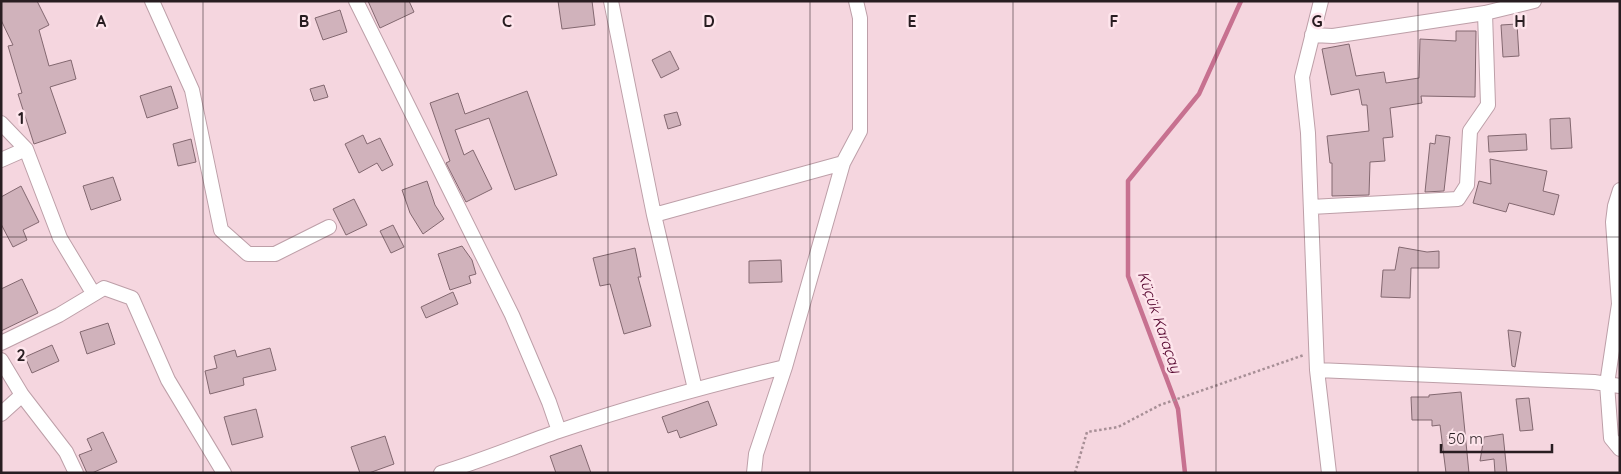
<svg xmlns="http://www.w3.org/2000/svg" width="1621" height="474" font-family="Quicksand,sans-serif">
	<style>
		.lines { fill: none; stroke-linecap: round; stroke-linejoin: round }
		.stream { stroke: #c77190; stroke-width: 4.5 }
		.building { fill: #d0b2bb; stroke: #836870 }
		.minor-casing { stroke: #bd9fa8; stroke-width: 16 }
		.path { stroke: #a78f96; stroke-width: 2.5; stroke-dasharray: 2.5 2.5; stroke-linecap: butt }
		.minor { stroke: #fff; stroke-width: 14 }
		.grid { fill: none; stroke: #281d21; stroke-width: 1; stroke-opacity: 0.55 }
		.labels { text-anchor: middle; dominant-baseline: central; stroke-width: 5; stroke-linejoin: round; paint-order: stroke }
		.water-label { font-size: 15px; font-style: italic; fill: #53022b; stroke: #fee5ec }
		.grid-label { font-size: 16px; text-anchor: middle; font-weight: bold; fill: #281d21; stroke: #fee5ec; stroke-width: 5; stroke-linejoin: round; paint-order: stroke }
	</style>
	<rect width="100%" height="100%" fill="#f5d6df"/>
	<g class="lines">
		<path class="stream" d="M 1185,473 L 1178,409 L 1128,276 L 1128,181 L 1199,94 L 1241,1"/>
	</g>
	<path class="building" d="M 1,1 L 37,1 L 49,25 L 39,30 L 49,66 L 71,60 L 76,79 L 50,87 L 66,133 L 34,144 L 18,94 L 22,93 L 8,46 L 13,45 L 1,20 Z
		M 368,1 L 409,1 L 414,12 L 380,28 Z
		M 558,1 L 592,1 L 595,25 L 562,29 Z
		M 340,10 L 347,32 L 323,40 L 315,18 Z
		M 1517,24 L 1519,56 L 1503,57 L 1501,25 Z
		M 1456,31 L 1476,31 L 1475,97 L 1421,96 L 1422,103 L 1390,108 L 1393,137 L 1383,138 L 1385,161 L 1370,162 L 1369,195 L 1332,196 L 1332,163 L 1330,163 L 1327,136 L 1369,131 L 1367,105 L 1362,105 L 1359,89 L 1331,95 L 1322,49 L 1349,44 L 1356,76 L 1384,72 L 1386,83 L 1419,78 L 1420,39 L 1456,41 Z
		M 670,51 L 679,69 L 661,78 L 652,60 Z
		M 324,85 L 328,97 L 314,101 L 310,89 Z
		M 171,86 L 178,108 L 147,118 L 140,96 Z
		M 527,91 L 557,175 L 515,190 L 489,118 L 455,130 L 464,155 L 473,150 L 492,189 L 466,202 L 446,163 L 450,161 L 430,103 L 458,93 L 465,114 Z
		M 677,112 L 681,125 L 668,129 L 664,115 Z
		M 1570,118 L 1572,148 L 1551,149 L 1550,119 Z
		M 1526,134 L 1527,150 L 1489,152 L 1488,136 Z
		M 363,135 L 367,144 L 380,138 L 393,165 L 382,171 L 377,163 L 359,173 L 345,144 Z
		M 1436,135 L 1450,137 L 1444,191 L 1425,192 L 1430,143 L 1435,144 Z
		M 191,139 L 196,162 L 178,166 L 173,144 Z
		M 1490,159 L 1547,171 L 1543,191 L 1559,195 L 1554,215 L 1509,203 L 1506,212 L 1473,203 L 1479,181 L 1491,184 Z
		M 113,177 L 121,200 L 91,210 L 83,186 Z
		M 427,181 L 435,205 L 444,219 L 423,234 L 410,213 L 402,190 Z
		M 21,186 L 39,222 L 23,230 L 27,240 L 13,247 L 1,224 L 1,197 Z
		M 354,199 L 367,225 L 346,235 L 333,209 Z
		M 393,225 L 404,247 L 391,253 L 380,231 Z
		M 462,246 L 472,260 L 476,274 L 469,276 L 471,283 L 450,290 L 438,254 Z
		M 1399,247 L 1427,252 L 1439,251 L 1439,268 L 1411,268 L 1410,298 L 1381,297 L 1383,270 L 1395,270 Z
		M 635,248 L 641,277 L 638,277 L 651,326 L 624,334 L 610,284 L 600,286 L 593,258 Z
		M 781,260 L 782,282 L 749,283 L 749,261 Z
		M 22,279 L 38,313 L 1,331 L 1,289 Z
		M 453,292 L 458,304 L 426,318 L 421,307 Z
		M 108,323 L 115,344 L 87,354 L 80,332 Z
		M 1508,330 L 1521,332 L 1515,367 L 1512,366 Z
		M 52,345 L 59,361 L 32,373 L 25,357 Z
		M 270,348 L 276,370 L 243,378 L 244,385 L 210,394 L 205,371 L 217,368 L 214,356 L 235,350 L 237,357 Z
		M 1461,392 L 1469,473 L 1446,473 L 1440,425 L 1432,426 L 1432,420 L 1412,420 L 1411,397 L 1429,397 L 1429,395 Z
		M 1529,398 L 1533,430 L 1520,431 L 1516,399 Z
		M 708,401 L 717,425 L 680,438 L 677,430 L 668,433 L 662,417 Z
		M 256,409 L 263,437 L 232,445 L 224,417 Z
		M 103,432 L 117,462 L 92,473 L 87,473 L 79,455 L 92,450 L 87,439 Z
		M 1503,434 L 1507,473 L 1495,473 L 1494,459 L 1480,461 L 1484,437 Z
		M 385,436 L 394,464 L 369,473 L 360,473 L 351,447 Z
		M 581,445 L 591,473 L 556,473 L 550,456 Z"/>
	<g class="lines">
		<g class="minor-casing">
			<path id="minor" d="M 152,1 L 192,90 L 221,230 L 248,254 L 275,254 L 329,227
				M 356,1 L 512,315 L 549,402 L 559,431
				M 611,1 L 654,215 L 695,389
				M 1321,1 L 1302,77 L 1308,133 L 1317,370 L 1329,473
				M 1312,35 L 1333,36 L 1485,13 L 1534,1
				M 1,123 L 26,149 L 60,238 L 93,293
				M 1,160 L 26,149
				M 1620,190 L 1615,206 L 1613,222 L 1619,304 L 1607,384 L 1611,438 L 1620,449
				M 1311,207 L 1458,199 L 1467,185 L 1470,131 L 1488,105 L 1485,13
				M 654,215 L 843,163
				M 1,343 L 59,315 L 104,288 L 132,298 L 168,380 L 224,473
				M 1,360 L 22,395 L 66,452 L 76,473
				M 1317,370 L 1594,382 L 1620,386
				M 1,414 L 22,395
				M 441,473 C 481,461 519,445 559,431 C 633,406 709,385 785,367 L 843,163 L 860,131 L 860,18 L 856,1
				M 754,473 L 756,454 L 785,367"/>
		</g>
		<path class="path" d="M 1075,473 L 1087,432 L 1118,427 L 1160,405 L 1304,355"/>
		<use href="#minor" class="minor"/>
	</g>
	<path class="grid" d="M 203,1 L 203,473M 405,1 L 405,473M 608,1 L 608,473M 810,1 L 810,473M 1013,1 L 1013,473M 1216,1 L 1216,473M 1418,1 L 1418,473M 1,237 L 1620,237"/>
	<g class="labels">
		<g class="water-label">
			<text transform="translate(1160 322) rotate(71)">Küçük Karaçay</text>
		</g>
	</g>
	<g class="grid-label">
		<text x="101" y="27">A</text>
		<text x="304" y="27">B</text>
		<text x="507" y="27">C</text>
		<text x="709" y="27">D</text>
		<text x="912" y="27">E</text>
		<text x="1114" y="27">F</text>
		<text x="1317" y="27">G</text>
		<text x="1520" y="27">H</text>
		<text x="21" y="124">1</text>
		<text x="21" y="361">2</text>
	</g>
	<rect width="1621" height="474" fill="none" stroke="#281d21" stroke-width="5"/>
	<path d="M1441 444v8h111v-8" fill="none" stroke="#281d21" stroke-width="2.5"/>
	<text x="1448" y="444" font-size="15" fill="#281d21" stroke="#fee5ec" stroke-width="4" paint-order="stroke">50 m</text>
</svg>
